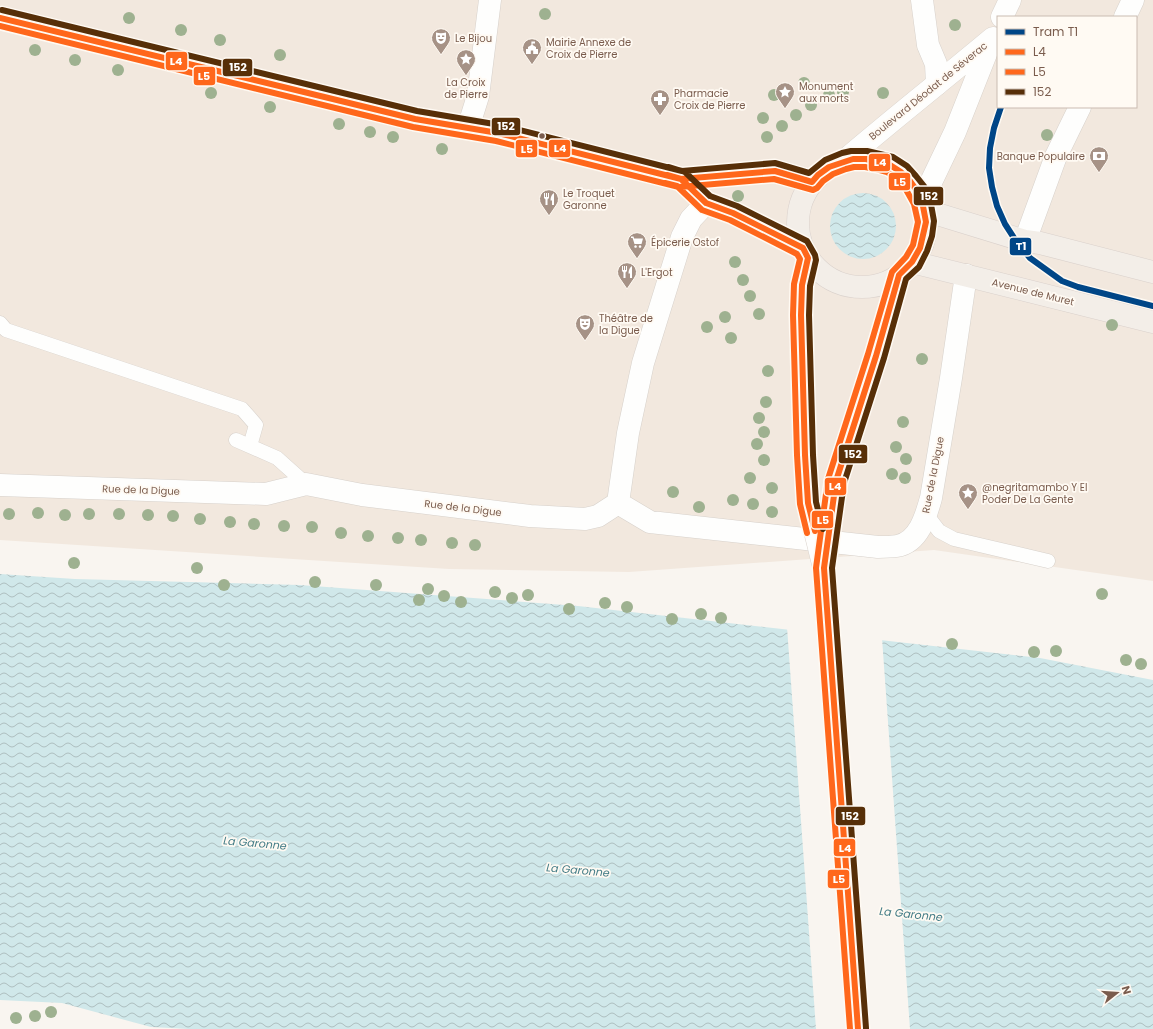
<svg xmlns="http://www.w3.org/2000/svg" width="1153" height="1029" font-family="Poppins,sans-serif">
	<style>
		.residential { fill: #f2e8de; fill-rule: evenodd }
		.water { fill: url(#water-waves) }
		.pier { fill: #f9f5f0 }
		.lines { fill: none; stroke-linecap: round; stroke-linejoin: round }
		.service-casing { stroke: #d7d1cb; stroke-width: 15 }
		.minor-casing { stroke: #d7d1cb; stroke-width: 23 }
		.secondary-casing { stroke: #d9d2cb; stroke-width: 23 }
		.primary-casing { stroke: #dad1cc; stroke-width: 23 }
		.service { stroke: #fefefd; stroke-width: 14 }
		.minor { stroke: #fefefd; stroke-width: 22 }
		.secondary { stroke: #fefefd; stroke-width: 22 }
		.primary { stroke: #f3eee8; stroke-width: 22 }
		.secondary-bridge-casing { stroke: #d9d2cb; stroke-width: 23; stroke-linecap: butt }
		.secondary-bridge { stroke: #fefefd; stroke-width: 22 }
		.bus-1-casing { stroke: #fffaf3; stroke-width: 9 }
		.bus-2-casing { stroke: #fffaf3; stroke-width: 9 }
		.bus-3-casing { stroke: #fffaf3; stroke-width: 9 }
		.bus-1 { stroke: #ff671b; stroke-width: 6 }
		.bus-2 { stroke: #ff671b; stroke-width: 6 }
		.bus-3 { stroke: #572f08; stroke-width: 6 }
		.tram-1-casing { stroke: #fffaf3; stroke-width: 9 }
		.tram-1 { stroke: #004687; stroke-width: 6 }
		.tree { fill: #9eb190 }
		.bus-dot { fill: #7a5c4d; stroke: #fffaf3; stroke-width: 1.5 }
		.labels { text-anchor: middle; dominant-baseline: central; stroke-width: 3.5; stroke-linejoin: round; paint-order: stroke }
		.poi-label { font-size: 10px; fill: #7a5c4d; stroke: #fffaf3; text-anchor: start }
		.street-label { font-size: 10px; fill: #7a5c4d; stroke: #fffaf3 }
		.water-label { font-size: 11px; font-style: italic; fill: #437c86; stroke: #fffaf3 }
		.line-badge { stroke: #fffaf3; stroke-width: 1.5 }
		.badge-label { font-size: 11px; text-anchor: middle; font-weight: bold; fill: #fff }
	</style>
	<defs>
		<pattern id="water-waves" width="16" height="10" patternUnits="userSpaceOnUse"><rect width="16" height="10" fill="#d0e8ea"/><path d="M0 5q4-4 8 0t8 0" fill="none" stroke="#aebfc0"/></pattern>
	</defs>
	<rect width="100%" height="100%" fill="#f9f5f0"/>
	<path class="residential" d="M 0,0 L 1153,0 L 1153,581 L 934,550 L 629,572 L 449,569 L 0,540 ZM 998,17 L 1136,17 L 1136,107 L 998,107 Z"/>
	<path class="water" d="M830 226a33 33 0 1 1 66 0a33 33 0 1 1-66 0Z
		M 0,574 L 75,579 L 300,585 L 578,606 L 1040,658 L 1153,680 L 1153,1029 L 189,1029 L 151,1027 L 62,1003 L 0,1000 Z"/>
	<path class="pier" d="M 787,627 L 882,638 L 910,1029 L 816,1029 Z"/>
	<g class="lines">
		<g class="service-casing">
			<path id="service" d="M 0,323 L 6,330 L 242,409 L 256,425 L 250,446
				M 236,440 L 277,458 L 306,484
				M 926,514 L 939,531 L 954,539 L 1048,561"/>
		</g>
		<g class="minor-casing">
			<path id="minor" d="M 922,0 L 928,45 L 936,64 L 937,84
				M 1125,17 L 1133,0
				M 468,128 L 478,96 L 490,0
				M 1025,241 L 1056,156 L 1080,107
				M 0,485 L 266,494 L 306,484 L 362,495 L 530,516 L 585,519 L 598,516 L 618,503
				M 618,503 L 650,522 L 878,547 C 884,547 891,547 897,546 C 919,542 926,516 931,498 L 951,378 L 966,275
				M 618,503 L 628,433 L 643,363 L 682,237 L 691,219 L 706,203"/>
		</g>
		<g class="secondary-casing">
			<path id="secondary" d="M 1002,17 L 1010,0
				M 844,161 C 893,119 944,79 993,38
				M 922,201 L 955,132 L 991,41
				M 801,338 L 802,285 L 808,258
				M 874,363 L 899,275
				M 824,568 L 858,1029"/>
		</g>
		<g class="primary-casing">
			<path id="primary" d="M 0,18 L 415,119 L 498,133 L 549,145 L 681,179 L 775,171 L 812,182
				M798 223a64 64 0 1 1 128 0a64 64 0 1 1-128 0Z
				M 681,179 L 706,203 L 733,213 L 803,248
				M 924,210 L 1025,241 L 1040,243 L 1153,272
				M 912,262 L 1153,322"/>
		</g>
		<use href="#service" class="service"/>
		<use href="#minor" class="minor"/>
		<use href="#secondary" class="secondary"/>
		<use href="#primary" class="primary"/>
		<g class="secondary-bridge-casing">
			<path id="secondary-bridge" d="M 801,338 L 805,455 L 808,503 L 824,568
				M 826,555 L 836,481 L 874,363"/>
		</g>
		<use href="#secondary-bridge" class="secondary-bridge"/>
		<g class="bus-1-casing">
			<path id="bus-1" d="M 0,18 L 415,119 L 498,133 L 681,179 L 775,171 L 812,182 L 818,175 L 829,167 L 853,159 L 866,159 L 890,165 L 901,172 L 910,181 L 917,191 L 922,201 L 926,222 L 920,248 L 912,262 L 899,275 L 876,356 L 836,481 L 824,568 L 858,1029
				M 667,175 L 681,179 L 706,203 L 733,213 L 803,248 L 808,258 L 802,285 L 801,315 L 805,455 L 808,503 L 815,531"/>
		</g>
		<g class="bus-2-casing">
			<path id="bus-2" d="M 0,26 L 413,127 L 496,141 L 679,187 L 774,179 L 813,190 L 817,188 L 823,181 L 833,174 L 846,169 L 854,167 L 865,167 L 876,169 L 887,172 L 896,178 L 904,186 L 914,204 L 918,222 L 913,245 L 906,257 L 892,272 L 868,354 L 828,479 L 816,568 L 850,1029
				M 665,183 L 677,186 L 702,210 L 730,220 L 797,254 L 800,259 L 794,284 L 793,315 L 797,455 L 800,504 L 807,533"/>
		</g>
		<g class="bus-3-casing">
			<path id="bus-3" d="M 2,10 L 417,111 L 500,125 L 682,171 L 775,163 L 809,173 L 825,160 L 842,153 L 851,151 L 867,151 L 893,157 L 907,166 L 916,176 L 924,186 L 930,199 L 934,221 L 932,236 L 927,251 L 919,267 L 906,279 L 884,358 L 844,483 L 832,568 L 866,1028
				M 669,167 L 685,172 L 710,196 L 737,206 L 807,241 L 815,255 L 816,260 L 810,286 L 809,315 L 813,455 L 816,502 L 823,529"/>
		</g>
		<use href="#bus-1" class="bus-1"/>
		<use href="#bus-2" class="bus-2"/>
		<use href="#bus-3" class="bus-3"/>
		<g class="tram-1-casing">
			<path id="tram-1" d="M 1001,107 L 994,128 L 990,148 L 989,168 L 992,187 L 997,206 L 1005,224 L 1016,241 L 1030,258 L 1062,281 L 1078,287 L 1153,306"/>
		</g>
		<use href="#tram-1" class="tram-1"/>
	</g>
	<g class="tree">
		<circle cx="545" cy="14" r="6"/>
		<circle cx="129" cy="18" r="6"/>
		<circle cx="955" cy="25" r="6"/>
		<circle cx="181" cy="30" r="6"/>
		<circle cx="220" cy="40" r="6"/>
		<circle cx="35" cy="50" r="6"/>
		<circle cx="280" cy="55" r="6"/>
		<circle cx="75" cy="60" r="6"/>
		<circle cx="118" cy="70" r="6"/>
		<circle cx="804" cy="83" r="6"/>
		<circle cx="843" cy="92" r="6"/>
		<circle cx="211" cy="93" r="6"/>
		<circle cx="883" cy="93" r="6"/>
		<circle cx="774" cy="95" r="6"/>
		<circle cx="829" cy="95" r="6"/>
		<circle cx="811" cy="105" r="6"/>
		<circle cx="270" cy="107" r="6"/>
		<circle cx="796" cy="115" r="6"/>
		<circle cx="763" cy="118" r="6"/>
		<circle cx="339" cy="124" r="6"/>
		<circle cx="782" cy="126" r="6"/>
		<circle cx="370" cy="132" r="6"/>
		<circle cx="1047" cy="135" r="6"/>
		<circle cx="393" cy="137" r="6"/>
		<circle cx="767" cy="137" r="6"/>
		<circle cx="442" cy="149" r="6"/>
		<circle cx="738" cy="196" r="6"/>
		<circle cx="735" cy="262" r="6"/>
		<circle cx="743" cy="280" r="6"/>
		<circle cx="750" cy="296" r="6"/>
		<circle cx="759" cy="314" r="6"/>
		<circle cx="725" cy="317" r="6"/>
		<circle cx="1112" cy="325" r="6"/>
		<circle cx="707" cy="327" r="6"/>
		<circle cx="731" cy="338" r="6"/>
		<circle cx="922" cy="359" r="6"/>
		<circle cx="768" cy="371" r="6"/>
		<circle cx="766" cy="402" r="6"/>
		<circle cx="759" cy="418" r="6"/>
		<circle cx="903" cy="422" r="6"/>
		<circle cx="764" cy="432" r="6"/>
		<circle cx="757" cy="444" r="6"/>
		<circle cx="896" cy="447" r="6"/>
		<circle cx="906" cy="459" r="6"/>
		<circle cx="764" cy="460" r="6"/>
		<circle cx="892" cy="474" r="6"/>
		<circle cx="750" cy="478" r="6"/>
		<circle cx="905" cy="478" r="6"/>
		<circle cx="772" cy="488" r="6"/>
		<circle cx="673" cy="492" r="6"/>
		<circle cx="733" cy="500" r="6"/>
		<circle cx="753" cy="504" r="6"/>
		<circle cx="699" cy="507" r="6"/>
		<circle cx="772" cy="512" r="6"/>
		<circle cx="38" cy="513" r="6"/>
		<circle cx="9" cy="514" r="6"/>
		<circle cx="89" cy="514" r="6"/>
		<circle cx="119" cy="514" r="6"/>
		<circle cx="65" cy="515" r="6"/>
		<circle cx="148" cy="515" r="6"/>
		<circle cx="173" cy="516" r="6"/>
		<circle cx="200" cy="519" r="6"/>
		<circle cx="230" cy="522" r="6"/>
		<circle cx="254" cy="524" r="6"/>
		<circle cx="284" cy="526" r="6"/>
		<circle cx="312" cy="527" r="6"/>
		<circle cx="341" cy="533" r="6"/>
		<circle cx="368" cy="536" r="6"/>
		<circle cx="398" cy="538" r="6"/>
		<circle cx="421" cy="540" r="6"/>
		<circle cx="452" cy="543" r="6"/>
		<circle cx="475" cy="545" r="6"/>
		<circle cx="74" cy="563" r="6"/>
		<circle cx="197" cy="568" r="6"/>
		<circle cx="315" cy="582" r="6"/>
		<circle cx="224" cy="585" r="6"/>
		<circle cx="376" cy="585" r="6"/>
		<circle cx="428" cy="589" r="6"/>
		<circle cx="495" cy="592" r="6"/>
		<circle cx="1102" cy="594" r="6"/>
		<circle cx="528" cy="595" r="6"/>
		<circle cx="444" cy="596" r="6"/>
		<circle cx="512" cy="598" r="6"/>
		<circle cx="419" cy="600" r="6"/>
		<circle cx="461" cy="602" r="6"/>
		<circle cx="605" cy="603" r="6"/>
		<circle cx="627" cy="607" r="6"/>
		<circle cx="569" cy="609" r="6"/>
		<circle cx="701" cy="614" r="6"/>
		<circle cx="721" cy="618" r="6"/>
		<circle cx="672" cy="619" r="6"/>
		<circle cx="952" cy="644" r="6"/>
		<circle cx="1056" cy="651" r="6"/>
		<circle cx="1034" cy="652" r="6"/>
		<circle cx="1126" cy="660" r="6"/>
		<circle cx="1141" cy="664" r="6"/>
		<circle cx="51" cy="1012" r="6"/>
		<circle cx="35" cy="1016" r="6"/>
		<circle cx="16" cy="1018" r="6"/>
	</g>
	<defs>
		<g id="theatre-pin" transform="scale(1)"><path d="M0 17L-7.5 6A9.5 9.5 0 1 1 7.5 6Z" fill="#a69286" stroke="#fffaf3"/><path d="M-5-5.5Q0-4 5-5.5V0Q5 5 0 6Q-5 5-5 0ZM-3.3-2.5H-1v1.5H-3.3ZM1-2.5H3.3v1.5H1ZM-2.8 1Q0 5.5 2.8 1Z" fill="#fff"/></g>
		<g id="civic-pin" transform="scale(1)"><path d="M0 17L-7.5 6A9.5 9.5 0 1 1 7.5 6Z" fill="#a69286" stroke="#fffaf3"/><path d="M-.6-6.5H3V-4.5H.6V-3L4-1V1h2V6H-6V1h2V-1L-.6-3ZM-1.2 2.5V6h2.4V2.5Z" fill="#fff"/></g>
		<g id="sight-pin" transform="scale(1)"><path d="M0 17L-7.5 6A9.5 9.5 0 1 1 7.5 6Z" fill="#a69286" stroke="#fffaf3"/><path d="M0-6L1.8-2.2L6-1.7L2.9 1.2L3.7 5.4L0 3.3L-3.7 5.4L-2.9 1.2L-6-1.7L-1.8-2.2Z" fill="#fff"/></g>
		<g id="pharmacy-pin" transform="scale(1)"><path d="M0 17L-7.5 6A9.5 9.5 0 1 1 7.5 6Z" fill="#a69286" stroke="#fffaf3"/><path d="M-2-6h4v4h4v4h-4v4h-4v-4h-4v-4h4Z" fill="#fff"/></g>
		<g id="bank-pin" transform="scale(1)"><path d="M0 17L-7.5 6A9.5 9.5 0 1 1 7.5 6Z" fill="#a69286" stroke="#fffaf3"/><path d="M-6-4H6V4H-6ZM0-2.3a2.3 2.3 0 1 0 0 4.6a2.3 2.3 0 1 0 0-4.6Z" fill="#fff"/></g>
		<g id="restaurant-pin" transform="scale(1)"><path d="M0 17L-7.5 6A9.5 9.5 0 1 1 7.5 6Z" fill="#a69286" stroke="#fffaf3"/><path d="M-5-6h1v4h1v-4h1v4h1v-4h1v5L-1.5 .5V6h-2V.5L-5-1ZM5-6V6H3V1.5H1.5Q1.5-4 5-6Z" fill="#fff"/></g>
		<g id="supermarket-pin" transform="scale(1)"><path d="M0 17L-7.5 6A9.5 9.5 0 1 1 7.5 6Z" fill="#a69286" stroke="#fffaf3"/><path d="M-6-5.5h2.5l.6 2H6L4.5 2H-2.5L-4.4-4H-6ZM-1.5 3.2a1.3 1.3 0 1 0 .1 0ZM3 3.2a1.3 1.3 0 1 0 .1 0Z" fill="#fff"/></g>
	</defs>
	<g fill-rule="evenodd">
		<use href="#theatre-pin" x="441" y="38"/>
		<use href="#civic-pin" x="532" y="48"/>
		<use href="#sight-pin" x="466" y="59"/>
		<use href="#sight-pin" x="785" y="92"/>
		<use href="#pharmacy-pin" x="660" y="99"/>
		<use href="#bank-pin" x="1099" y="156"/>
		<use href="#restaurant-pin" x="549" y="199"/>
		<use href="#supermarket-pin" x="637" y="242"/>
		<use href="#restaurant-pin" x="627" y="272"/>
		<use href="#theatre-pin" x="585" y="324"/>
		<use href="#sight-pin" x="968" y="493"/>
	</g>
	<circle class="bus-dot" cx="542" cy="136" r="3.5"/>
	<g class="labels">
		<g class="poi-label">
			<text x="455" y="38">Le Bijou</text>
			<text x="546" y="42">Mairie Annexe de<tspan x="546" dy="12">Croix de Pierre</tspan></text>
			<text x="466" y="82" text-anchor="middle">La Croix<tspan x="466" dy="12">de Pierre</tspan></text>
			<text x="799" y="86">Monument<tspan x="799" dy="12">aux morts</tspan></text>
			<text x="674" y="93">Pharmacie<tspan x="674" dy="12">Croix de Pierre</tspan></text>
			<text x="1085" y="156" text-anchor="end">Banque Populaire</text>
			<text x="563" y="193">Le Troquet<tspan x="563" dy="12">Garonne</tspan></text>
			<text x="651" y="242">Épicerie Ostof</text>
			<text x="641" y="272">L'Ergot</text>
			<text x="599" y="318">Théâtre de<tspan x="599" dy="12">la Digue</tspan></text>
			<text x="982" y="487">@negritamambo Y El<tspan x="982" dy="12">Poder De La Gente</tspan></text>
		</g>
		<g class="street-label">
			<text transform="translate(928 91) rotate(-39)">Boulevard Déodat de Séverac</text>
			<text transform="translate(1033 292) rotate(14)">Avenue de Muret</text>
			<text transform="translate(933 475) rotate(-79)">Rue de la Digue</text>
			<text transform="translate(141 490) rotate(2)">Rue de la Digue</text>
			<text transform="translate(463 508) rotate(7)">Rue de la Digue</text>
		</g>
		<g class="water-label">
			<text transform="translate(255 843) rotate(5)">La Garonne</text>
			<text transform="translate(578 870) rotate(5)">La Garonne</text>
			<text transform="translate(911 914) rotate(6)">La Garonne</text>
		</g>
	</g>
	<g class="line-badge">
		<rect x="165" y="51" width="23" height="20" rx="4" fill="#ff671b"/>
		<rect x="222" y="58" width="31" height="19" rx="4" fill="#572f08"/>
		<rect x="193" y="66" width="23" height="20" rx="4" fill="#ff671b"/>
		<rect x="491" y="117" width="30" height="19" rx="4" fill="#572f08"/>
		<rect x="548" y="139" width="23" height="19" rx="4" fill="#ff671b"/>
		<rect x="515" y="139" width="23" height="19" rx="4" fill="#ff671b"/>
		<rect x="868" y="153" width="23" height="19" rx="4" fill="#ff671b"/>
		<rect x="888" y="172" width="23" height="19" rx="4" fill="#ff671b"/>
		<rect x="913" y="186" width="31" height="20" rx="4" fill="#572f08"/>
		<rect x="1009" y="237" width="23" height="19" rx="4" fill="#004687"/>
		<rect x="838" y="444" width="30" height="20" rx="4" fill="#572f08"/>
		<rect x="824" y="477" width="23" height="19" rx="4" fill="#ff671b"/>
		<rect x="811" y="510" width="23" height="19" rx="4" fill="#ff671b"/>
		<rect x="835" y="806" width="31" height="20" rx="4" fill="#572f08"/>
		<rect x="833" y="838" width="23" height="19" rx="4" fill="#ff671b"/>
		<rect x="827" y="869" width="23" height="20" rx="4" fill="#ff671b"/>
	</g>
	<g class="badge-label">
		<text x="176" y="65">L4</text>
		<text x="238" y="71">152</text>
		<text x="204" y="80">L5</text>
		<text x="506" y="130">152</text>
		<text x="560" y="152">L4</text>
		<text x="527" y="153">L5</text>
		<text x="880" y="166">L4</text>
		<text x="900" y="186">L5</text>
		<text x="929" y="200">152</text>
		<text x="1021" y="250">T1</text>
		<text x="853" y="458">152</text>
		<text x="835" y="490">L4</text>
		<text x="823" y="524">L5</text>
		<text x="850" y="820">152</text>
		<text x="845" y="852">L4</text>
		<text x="839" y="883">L5</text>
	</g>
	<rect x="997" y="16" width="140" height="92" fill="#fffaf3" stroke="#cabbb1"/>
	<rect x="1005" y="29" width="20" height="6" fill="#004687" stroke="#cabbb1"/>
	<text x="1033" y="36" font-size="12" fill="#7a5c4d">Tram T1</text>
	<rect x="1005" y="49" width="20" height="6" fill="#ff671b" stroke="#cabbb1"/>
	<text x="1033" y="56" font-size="12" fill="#7a5c4d">L4</text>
	<rect x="1005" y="69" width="20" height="6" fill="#ff671b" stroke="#cabbb1"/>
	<text x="1033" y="76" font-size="12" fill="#7a5c4d">L5</text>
	<rect x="1005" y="89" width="20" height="6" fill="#572f08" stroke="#cabbb1"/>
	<text x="1033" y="96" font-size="12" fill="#7a5c4d">152</text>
	<g transform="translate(1117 993) rotate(73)" stroke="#fffaf3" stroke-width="3" paint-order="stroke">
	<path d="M0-3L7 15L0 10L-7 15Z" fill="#7a5c4d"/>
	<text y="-6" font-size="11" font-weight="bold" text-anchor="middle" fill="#7a5c4d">N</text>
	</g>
</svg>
